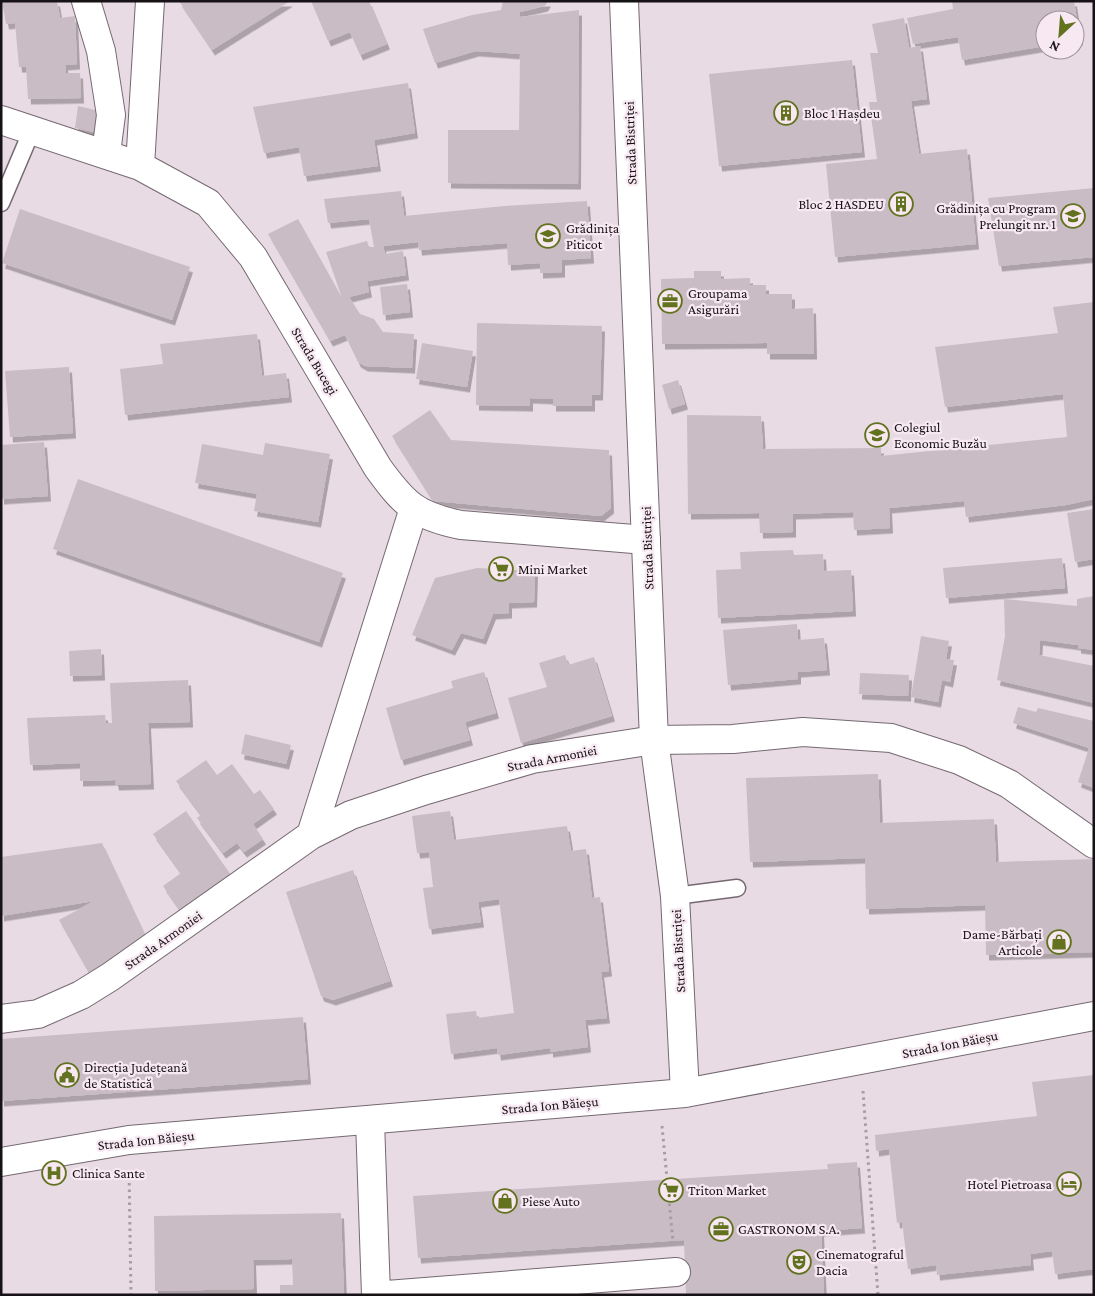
<svg xmlns="http://www.w3.org/2000/svg" width="1095" height="1296" font-family="'Crimson Pro',serif">
	<style>
		.building { fill: #cabcc5; filter: url(#shadow) }
		.lines { fill: none; stroke-linecap: round; stroke-linejoin: round }
		.lane-casing { stroke: #756971; stroke-width: 19 }
		.street-casing { stroke: #756971; stroke-width: 30 }
		.secondary-casing { stroke: #756971; stroke-width: 30 }
		.path { stroke: #a79ca3; stroke-width: 3; stroke-dasharray: 2.5 4; stroke-linecap: butt }
		.lane { stroke: #fff; stroke-width: 16 }
		.street { stroke: #fff; stroke-width: 28 }
		.secondary { stroke: #fff; stroke-width: 28 }
		.labels { text-anchor: middle; dominant-baseline: central; stroke-width: 4.5; stroke-linejoin: round; paint-order: stroke }
		.poi-label { font-size: 14px; fill: #161215; stroke: #f7e8f1; text-anchor: start }
		.street-label { font-size: 14px; fill: #161215; stroke: #f7e8f1 }
	</style>
	<defs>
		<filter id="shadow"><feDropShadow dx="3" dy="5.5" stdDeviation="0" flood-color="#0004"/></filter>
	</defs>
	<rect width="100%" height="100%" fill="#e9dbe4"/>
	<path class="building" d="M 2,1 L 57,1 L 60,18 L 75,16 L 77,64 L 65,65 L 66,73 L 80,73 L 81,98 L 28,99 L 26,67 L 19,67 L 15,23 L 6,24 Z
		M 179,1 L 290,1 L 212,50 Z
		M 311,1 L 369,1 L 387,44 L 360,55 L 350,32 L 328,41 Z
		M 503,1 L 548,1 L 545,6 L 520,12 L 520,17 L 579,10 L 578,184 L 448,183 L 448,130 L 519,130 L 520,54 L 476,51 L 435,63 L 423,29 L 472,15 L 501,10 Z
		M 952,1 L 1074,1 L 1080,40 L 1075,41 L 1075,20 L 1045,20 L 1045,46 L 962,60 L 958,37 L 913,44 L 907,18 L 953,9 Z
		M 904,18 L 909,48 L 920,46 L 927,99 L 911,101 L 919,154 L 967,149 L 976,244 L 835,257 L 826,164 L 877,159 L 869,102 L 877,102 L 870,53 L 878,53 L 872,24 Z
		M 852,60 L 862,152 L 719,166 L 709,74 Z
		M 408,83 L 415,133 L 374,140 L 378,166 L 304,176 L 299,147 L 264,153 L 253,107 Z
		M 78,106 L 104,112 L 99,133 L 75,128 Z
		M 1094,188 L 1094,257 L 999,266 L 988,198 Z
		M 401,191 L 404,216 L 504,206 L 587,201 L 591,258 L 562,260 L 562,272 L 540,273 L 540,263 L 508,265 L 507,243 L 419,250 L 418,242 L 383,246 L 385,254 L 403,251 L 406,275 L 367,281 L 369,292 L 349,297 L 360,314 L 374,319 L 383,332 L 414,334 L 412,368 L 365,366 L 358,362 L 345,335 L 330,341 L 268,234 L 298,219 L 342,298 L 326,252 L 367,241 L 369,247 L 374,247 L 369,219 L 328,223 L 324,199 Z
		M 20,209 L 190,267 L 172,320 L 2,263 Z
		M 694,271 L 721,271 L 721,279 L 750,278 L 750,285 L 766,285 L 766,294 L 792,294 L 792,309 L 813,308 L 814,354 L 767,354 L 767,343 L 662,344 L 661,279 L 694,278 Z
		M 407,284 L 410,312 L 383,315 L 380,287 Z
		M 1094,302 L 1094,499 L 1066,505 L 966,517 L 964,501 L 889,508 L 890,528 L 854,530 L 853,512 L 793,514 L 793,532 L 760,533 L 759,513 L 688,514 L 687,415 L 761,416 L 763,449 L 881,448 L 881,456 L 1067,437 L 1063,394 L 945,407 L 935,347 L 1058,333 L 1053,307 Z
		M 477,323 L 602,326 L 600,395 L 592,395 L 592,406 L 553,406 L 553,399 L 530,398 L 530,406 L 476,405 Z
		M 257,334 L 262,376 L 286,373 L 289,397 L 125,415 L 120,369 L 163,364 L 160,344 Z
		M 422,343 L 473,351 L 467,387 L 416,379 Z
		M 69,367 L 73,433 L 10,437 L 5,371 Z
		M 678,380 L 685,404 L 669,409 L 662,385 Z
		M 430,410 L 451,440 L 609,450 L 611,508 L 601,516 L 433,501 L 392,436 Z
		M 44,442 L 48,496 L 1,499 L 1,445 Z
		M 265,443 L 330,454 L 318,522 L 254,511 L 257,494 L 195,483 L 202,444 L 263,455 Z
		M 78,479 L 343,573 L 319,642 L 53,549 Z
		M 1094,509 L 1094,559 L 1075,562 L 1067,513 Z
		M 793,550 L 794,555 L 823,554 L 824,571 L 851,570 L 853,611 L 718,618 L 716,570 L 741,569 L 740,552 Z
		M 1062,558 L 1065,588 L 946,598 L 943,568 Z
		M 477,568 L 535,571 L 534,602 L 509,603 L 509,613 L 493,614 L 483,639 L 461,633 L 452,650 L 412,635 L 435,578 Z
		M 1094,596 L 1094,650 L 1078,648 L 1078,645 L 1040,640 L 1039,655 L 1094,666 L 1094,703 L 997,680 L 1005,636 L 1004,599 L 1077,606 L 1077,599 Z
		M 797,624 L 798,640 L 824,638 L 827,670 L 798,672 L 798,679 L 728,685 L 723,630 Z
		M 921,636 L 949,641 L 946,659 L 954,660 L 950,682 L 942,680 L 938,702 L 911,697 Z
		M 101,649 L 102,675 L 70,676 L 69,651 Z
		M 565,655 L 568,665 L 594,657 L 612,716 L 521,743 L 508,698 L 547,687 L 539,663 Z
		M 484,672 L 496,713 L 465,722 L 470,740 L 401,760 L 386,708 L 453,688 L 451,681 Z
		M 860,673 L 909,675 L 908,696 L 859,694 Z
		M 188,680 L 190,722 L 148,723 L 151,784 L 116,785 L 115,780 L 80,781 L 80,763 L 30,765 L 27,718 L 105,715 L 106,723 L 112,723 L 110,683 Z
		M 1018,707 L 1036,712 L 1038,708 L 1094,721 L 1094,788 L 1078,782 L 1089,748 L 1013,723 Z
		M 245,734 L 291,745 L 286,764 L 241,754 Z
		M 206,760 L 217,775 L 232,764 L 254,794 L 260,790 L 274,809 L 253,824 L 263,839 L 244,852 L 237,843 L 223,853 L 197,818 L 201,815 L 176,781 Z
		M 878,774 L 880,823 L 994,819 L 996,862 L 1094,859 L 1094,952 L 986,955 L 985,905 L 866,909 L 865,858 L 750,862 L 746,778 Z
		M 186,811 L 231,875 L 180,910 L 163,886 L 181,873 L 153,834 Z
		M 450,811 L 454,840 L 567,826 L 571,851 L 586,849 L 592,898 L 600,897 L 609,971 L 601,972 L 607,1018 L 585,1020 L 588,1047 L 550,1052 L 550,1048 L 498,1055 L 497,1048 L 451,1054 L 446,1014 L 476,1011 L 477,1018 L 514,1013 L 499,899 L 478,902 L 481,922 L 429,929 L 423,888 L 433,887 L 429,852 L 417,853 L 412,816 Z
		M 102,843 L 146,937 L 89,973 L 59,920 L 94,901 L 1,916 L 1,857 Z
		M 353,870 L 390,981 L 333,1000 L 321,996 L 286,892 Z
		M 303,1017 L 308,1079 L 1,1101 L 1,1039 Z
		M 1094,1075 L 1094,1269 L 1055,1274 L 1052,1251 L 1030,1254 L 1031,1265 L 937,1275 L 936,1265 L 908,1269 L 902,1222 L 897,1223 L 889,1149 L 876,1151 L 875,1135 L 1037,1116 L 1032,1082 Z
		M 857,1162 L 862,1228 L 821,1231 L 824,1295 L 686,1295 L 684,1240 L 418,1258 L 413,1196 L 828,1169 L 827,1164 Z
		M 341,1213 L 344,1295 L 280,1295 L 280,1285 L 293,1285 L 292,1259 L 253,1260 L 254,1289 L 155,1291 L 154,1216 Z"/>
	<g class="lines">
		<g class="lane-casing">
			<path id="lane" d="M 1,203 L 32,130
				M 675,896 L 737,888"/>
		</g>
		<g class="street-casing">
			<path id="street" d="M 86,1 L 101,51 L 111,115 L 106,153
				M 1,120 L 140,166 L 208,203 L 253,257 L 378,468 C 404,504 416,516 461,525 L 646,540
				M 140,166 L 150,1
				M 311,835 L 414,508
				M 1,1019 L 38,1014 L 81,995 L 110,977 L 311,835 L 351,815 L 426,790 L 532,759 L 654,740 L 733,739 L 803,732 L 891,738 L 959,760 L 1009,784 L 1094,844
				M 370,1121 L 376,1295
				M 387,1295 L 676,1272"/>
		</g>
		<g class="secondary-casing">
			<path id="secondary" d="M 624,1 L 654,740 L 675,896 L 685,1093
				M 1,1162 L 129,1140 L 685,1093 L 1094,1016"/>
		</g>
		<path class="path" d="M 863,1091 L 878,1295
			M 662,1126 L 673,1242
			M 129,1170 L 131,1295"/>
		<use href="#lane" class="lane"/>
		<use href="#street" class="street"/>
		<use href="#secondary" class="secondary"/>
	</g>
	<defs>
		<g id="building-ring" transform="scale(1.25)"><circle r="9.5" fill="#f7e8f1" stroke="#62721e" stroke-width="1.5"/><path d="M-4-6H4V6H1V3H-1V6H-4ZM-2.5-4.3h1.7v1.8h-1.7ZM.8-4.3h1.7v1.8H.8ZM-2.5-1h1.7V.8h-1.7ZM.8-1h1.7V.8H.8Z" fill="#62721e"/></g>
		<g id="school-ring" transform="scale(1.25)"><circle r="9.5" fill="#f7e8f1" stroke="#62721e" stroke-width="1.5"/><path d="M0-5L7-2L0 1L-7-2ZM-4 1L0 2.5L4 1V4Q0 6-4 4Z" fill="#62721e"/></g>
		<g id="office-ring" transform="scale(1.25)"><circle r="9.5" fill="#f7e8f1" stroke="#62721e" stroke-width="1.5"/><path d="M-6-3h4V-5.5h4V-3h4V5H-6ZM-1-4.5V-3h2v-1.5ZM-6 0V1H6V0Z" fill="#62721e"/></g>
		<g id="university-ring" transform="scale(1.25)"><circle r="9.5" fill="#f7e8f1" stroke="#62721e" stroke-width="1.5"/><path d="M0-5L7-2L0 1L-7-2ZM-4 1L0 2.5L4 1V4Q0 6-4 4Z" fill="#62721e"/></g>
		<g id="supermarket-ring" transform="scale(1.25)"><circle r="9.5" fill="#f7e8f1" stroke="#62721e" stroke-width="1.5"/><path d="M-6-5.5h2.5l.6 2H6L4.5 2H-2.5L-4.4-4H-6ZM-1.5 3.2a1.3 1.3 0 1 0 .1 0ZM3 3.2a1.3 1.3 0 1 0 .1 0Z" fill="#62721e"/></g>
		<g id="shop-ring" transform="scale(1.25)"><circle r="9.5" fill="#f7e8f1" stroke="#62721e" stroke-width="1.5"/><path d="M-5-2.5h2.3a2.7 3.5 0 0 1 5.4 0H5L5.5 6h-11ZM-1.5-2.5h3a1.5 2.3 0 0 0-3 0Z" fill="#62721e"/></g>
		<g id="civic-ring" transform="scale(1.25)"><circle r="9.5" fill="#f7e8f1" stroke="#62721e" stroke-width="1.5"/><path d="M-.6-6.5H3V-4.5H.6V-3L4-1V1h2V6H-6V1h2V-1L-.6-3ZM-1.2 2.5V6h2.4V2.5Z" fill="#62721e"/></g>
		<g id="hospital-ring" transform="scale(1.25)"><circle r="9.5" fill="#f7e8f1" stroke="#62721e" stroke-width="1.5"/><path d="M-5-5h3v3.5h4V-5h3V5h-3V1.5h-4V5h-3Z" fill="#62721e"/></g>
		<g id="hotel-ring" transform="scale(1.25)"><circle r="9.5" fill="#f7e8f1" stroke="#62721e" stroke-width="1.5"/><path d="M-6-4.5h1.5V1H6V5H4.5V3h-9V5H-6ZM-4 0a1.8 1.8 0 1 1 3.6 0ZM.5 0V-2.5h3Q6-2.5 6 0Z" fill="#62721e"/></g>
		<g id="theatre-ring" transform="scale(1.25)"><circle r="9.5" fill="#f7e8f1" stroke="#62721e" stroke-width="1.5"/><path d="M-5-5.5Q0-4 5-5.5V0Q5 5 0 6Q-5 5-5 0ZM-3.3-2.5H-1v1.5H-3.3ZM1-2.5H3.3v1.5H1ZM-2.8 1Q0 5.5 2.8 1Z" fill="#62721e"/></g>
	</defs>
	<g fill-rule="evenodd">
		<use href="#building-ring" x="786" y="113"/>
		<use href="#building-ring" x="901" y="204"/>
		<use href="#school-ring" x="1073" y="216"/>
		<use href="#school-ring" x="548" y="236"/>
		<use href="#office-ring" x="670" y="301"/>
		<use href="#university-ring" x="877" y="435"/>
		<use href="#supermarket-ring" x="501" y="569"/>
		<use href="#shop-ring" x="1059" y="942"/>
		<use href="#civic-ring" x="67" y="1075"/>
		<use href="#hospital-ring" x="54" y="1173"/>
		<use href="#hotel-ring" x="1069" y="1184"/>
		<use href="#supermarket-ring" x="671" y="1190"/>
		<use href="#shop-ring" x="505" y="1201"/>
		<use href="#office-ring" x="721" y="1229"/>
		<use href="#theatre-ring" x="799" y="1262"/>
	</g>
	<g class="labels">
		<g class="poi-label">
			<text x="804" y="113">Bloc 1 Hașdeu</text>
			<text x="884" y="204" text-anchor="end">Bloc 2 HASDEU</text>
			<text x="1056" y="208" text-anchor="end">Grădinița cu Program<tspan x="1056" dy="16">Prelungit nr. 1</tspan></text>
			<text x="566" y="228">Grădinița<tspan x="566" dy="16">Piticot</tspan></text>
			<text x="688" y="293">Groupama<tspan x="688" dy="16">Asigurări</tspan></text>
			<text x="894" y="427">Colegiul<tspan x="894" dy="16">Economic Buzău</tspan></text>
			<text x="518" y="569">Mini Market</text>
			<text x="1042" y="934" text-anchor="end">Dame-Bărbați<tspan x="1042" dy="16">Articole</tspan></text>
			<text x="84" y="1067">Direcția Județeană<tspan x="84" dy="16">de Statistică</tspan></text>
			<text x="72" y="1173">Clinica Sante</text>
			<text x="1052" y="1184" text-anchor="end">Hotel Pietroasa</text>
			<text x="688" y="1190">Triton Market</text>
			<text x="522" y="1201">Piese Auto</text>
			<text x="738" y="1229">GASTRONOM S.A.</text>
			<text x="816" y="1254">Cinematograful<tspan x="816" dy="16">Dacia</tspan></text>
		</g>
		<g class="street-label">
			<text transform="translate(630 143) rotate(-92)">Strada Bistriței</text>
			<text transform="translate(315 361) rotate(59)">Strada Bucegi</text>
			<text transform="translate(647 548) rotate(-92)">Strada Bistriței</text>
			<text transform="translate(552 758) rotate(-11)">Strada Armoniei</text>
			<text transform="translate(163 940) rotate(-35)">Strada Armoniei</text>
			<text transform="translate(678 951) rotate(-93)">Strada Bistriței</text>
			<text transform="translate(950 1044) rotate(-11)">Strada Ion Băieșu</text>
			<text transform="translate(550 1105) rotate(-5)">Strada Ion Băieșu</text>
			<text transform="translate(146 1140) rotate(-6)">Strada Ion Băieșu</text>
		</g>
	</g>
	<rect width="1095" height="1296" fill="none" stroke="#161215" stroke-width="5"/>
	<g transform="translate(1060 35) rotate(206)"><circle r="24" fill="#f7e8f1" stroke="#9d9299"/>
	<path d="M0-4L9 19L0 12L-9 19Z" fill="#62721e"/>
	<text y="-8" font-size="14" font-weight="bold" text-anchor="middle" fill="#161215">N</text>
	</g>
</svg>
